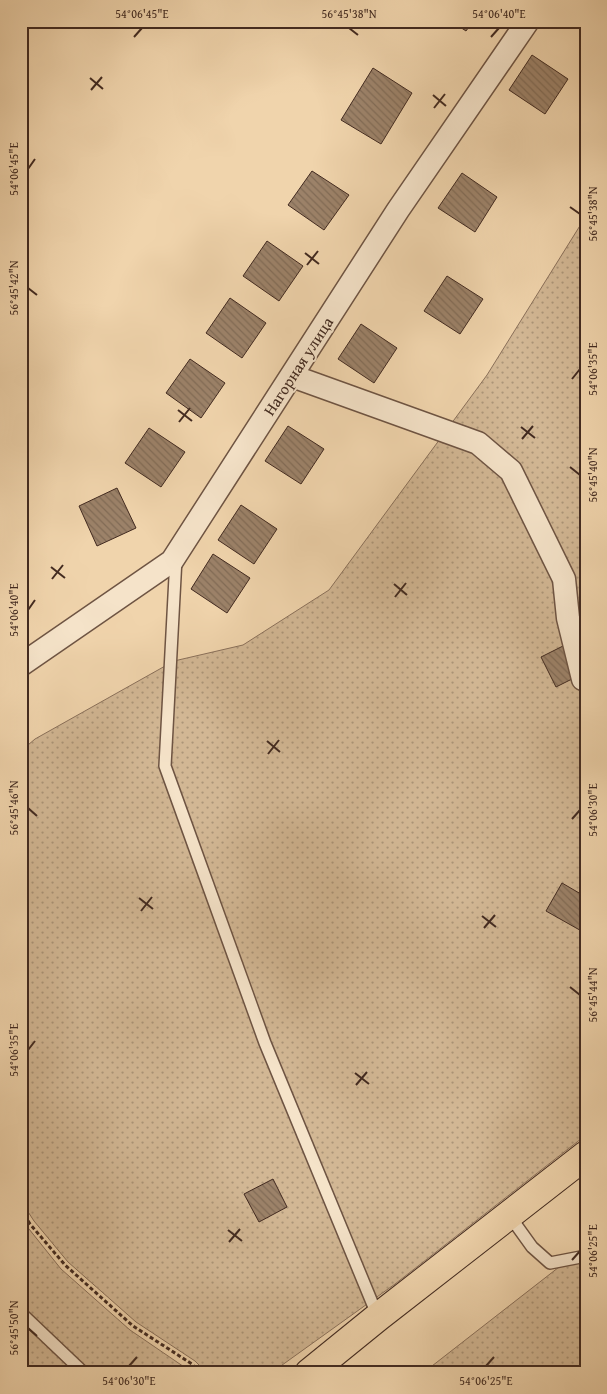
<svg xmlns="http://www.w3.org/2000/svg" width="607" height="1394" font-family="'Gentium Book Plus',serif">
	<style>
		.park { fill: url(#park-dots); stroke: #8a705a }
		.building { fill: url(#building-back-hatch); stroke: #422a20 }
		.lines { fill: none; stroke-linecap: round; stroke-linejoin: round }
		.service-casing { stroke: #6e5443; stroke-width: 14 }
		.minor-casing { stroke: #6e5443; stroke-width: 25 }
		.primary-casing { stroke: #422a20; stroke-width: 30 }
		.path { stroke: #422a20; stroke-width: 3; stroke-dasharray: 4 2.5; stroke-linecap: butt }
		.service { stroke: #f5e3c9; stroke-width: 11 }
		.minor { stroke: #f5e3c9; stroke-width: 22 }
		.primary { stroke: #f0d4ac; stroke-width: 28 }
		.ticks { fill: none; stroke: #422a20; stroke-width: 2 }
		.labels { text-anchor: middle; dominant-baseline: central; stroke-width: 4; stroke-linejoin: round; paint-order: stroke }
		.street-label { font-size: 16px; fill: #422a20; stroke: #f5e3c9 }
		.neatline { fill: none; stroke: #422a20; stroke-width: 2 }
		.ticks-label { font-size: 12px; text-anchor: middle; fill: #422a20 }
	</style>
	<defs>
		<pattern id="park-dots" width="8" height="8" patternUnits="userSpaceOnUse" patternTransform="scale(1.25)"><rect width="8" height="8" fill="#d2b794"/><path d="M2 2h.1M6 6h.1" fill="none" stroke="#ac9578" stroke-width="1.8" stroke-linecap="round"/></pattern>
		<pattern id="building-back-hatch" width="6" height="6" patternUnits="userSpaceOnUse" patternTransform="scale(1.25)"><rect width="6" height="6" fill="#9c8269"/><path d="M-1 5l2 2M0 0l6 6M5-1l2 2" fill="none" stroke="#816b56"/></pattern>
	</defs>
	<rect width="100%" height="100%" fill="#f0d4ac"/>
	<filter id="stains"><feTurbulence type="fractalNoise" baseFrequency=".004" numOctaves="4"/><feColorMatrix values="0 0 0 0 .2 0 0 0 0 .09 0 0 0 0 .02 0 0 0 .5 -.17"/></filter>
	<radialGradient id="worn" r=".72"><stop offset=".6" stop-color="#630" stop-opacity="0"/><stop offset="1" stop-color="#630" stop-opacity=".3"/></radialGradient>
	<path class="park" d="M 586,216 L 586,1135 L 395,1284 L 271,1373 L 207,1373 L 195,1361 L 136,1322 L 68,1262 L 34,1221 L 21,1201 L 21,751 L 35,739 L 174,661 L 243,645 L 329,590 L 487,375 Z
		M 21,1219 L 61,1269 L 130,1330 L 193,1373 L 21,1373 Z
		M 586,1246 L 586,1373 L 423,1373 Z"/>
	<path class="building" d="M 451,21 L 473,21 L 466,31 Z
		M 532,55 L 568,79 L 545,114 L 509,90 Z
		M 373,68 L 412,93 L 381,144 L 341,120 Z
		M 312,171 L 349,195 L 324,230 L 288,205 Z
		M 462,173 L 497,197 L 475,232 L 438,208 Z
		M 267,241 L 303,266 L 279,301 L 243,276 Z
		M 447,276 L 483,299 L 460,334 L 424,311 Z
		M 230,298 L 266,323 L 242,358 L 206,333 Z
		M 361,324 L 397,348 L 374,383 L 338,359 Z
		M 190,359 L 225,383 L 201,418 L 166,393 Z
		M 288,426 L 324,449 L 301,484 L 265,461 Z
		M 149,428 L 185,452 L 161,487 L 125,463 Z
		M 117,488 L 136,528 L 97,546 L 79,506 Z
		M 241,505 L 277,529 L 254,564 L 218,540 Z
		M 213,554 L 250,578 L 227,613 L 191,589 Z
		M 563,646 L 578,676 L 556,687 L 541,657 Z
		M 562,883 L 586,897 L 585,933 L 546,911 Z
		M 273,1179 L 287,1207 L 259,1222 L 244,1194 Z"/>
	<g class="lines">
		<g class="service-casing">
			<path id="service" d="M 176,558 L 165,766 L 265,1043 L 378,1317
				M 509,1215 L 532,1247 L 550,1263 L 586,1256
				M 21,1313 L 84,1373"/>
		</g>
		<g class="minor-casing">
			<path id="minor" d="M 292,376 L 478,443 L 511,471 L 564,579 L 568,618 L 583,679
				M 21,665 L 172,561 L 398,210 L 528,21"/>
		</g>
		<g class="primary-casing">
			<path id="primary" d="M 309,1373 L 378,1317 L 586,1155"/>
		</g>
		<path class="path" d="M 21,1210 L 30,1224 L 65,1265 L 133,1326 L 192,1364 L 200,1373"/>
		<use href="#service" class="service"/>
		<use href="#minor" class="minor"/>
		<use href="#primary" class="primary"/>
	</g>
	<path class="ticks" d="M 349,28 L 358,35M 134,37 L 142,28M 491,37 L 499,28M 90,78 L 103,89M 91,90 L 102,77M 433,95 L 446,106M 434,108 L 445,94M 28,169 L 35,159M 570,207 L 580,214M 305,253 L 319,264M 307,265 L 318,251M 28,288 L 37,295M 572,379 L 580,369M 178,410 L 192,421M 179,422 L 190,408M 521,427 L 535,438M 522,439 L 533,426M 570,467 L 580,475M 51,567 L 65,578M 52,579 L 63,565M 394,584 L 407,595M 395,597 L 406,583M 28,610 L 35,600M 267,741 L 280,752M 268,754 L 279,740M 28,808 L 37,816M 572,819 L 580,810M 139,898 L 153,909M 141,911 L 152,897M 482,916 L 496,927M 484,928 L 495,915M 570,987 L 580,995M 28,1050 L 35,1041M 355,1073 L 369,1084M 356,1085 L 367,1072M 228,1230 L 242,1241M 229,1242 L 240,1229M 572,1260 L 580,1251M 28,1328 L 37,1336M 129,1366 L 137,1357M 486,1366 L 494,1357"/>
	<g class="labels">
		<g class="street-label">
			<text transform="translate(298 366) rotate(-57)">Нагорная улица</text>
		</g>
	</g>
	<rect width="607" height="1394" fill="none" stroke="#f0d4ac" stroke-width="55"/>
	<rect x="28" y="28" width="552" height="1338" class="neatline"/>
	<g class="ticks-label">
		<text x="142" y="18">54°06'45"E</text>
		<text x="349" y="18">56°45'38"N</text>
		<text x="499" y="18">54°06'40"E</text>
		<text transform="translate(14 169) rotate(-90)" y="4">54°06'45"E</text>
		<text transform="translate(593 214) rotate(-90)" y="4">56°45'38"N</text>
		<text transform="translate(14 288) rotate(-90)" y="4">56°45'42"N</text>
		<text transform="translate(593 369) rotate(-90)" y="4">54°06'35"E</text>
		<text transform="translate(593 475) rotate(-90)" y="4">56°45'40"N</text>
		<text transform="translate(14 610) rotate(-90)" y="4">54°06'40"E</text>
		<text transform="translate(14 808) rotate(-90)" y="4">56°45'46"N</text>
		<text transform="translate(593 810) rotate(-90)" y="4">54°06'30"E</text>
		<text transform="translate(593 995) rotate(-90)" y="4">56°45'44"N</text>
		<text transform="translate(14 1050) rotate(-90)" y="4">54°06'35"E</text>
		<text transform="translate(593 1251) rotate(-90)" y="4">54°06'25"E</text>
		<text transform="translate(14 1328) rotate(-90)" y="4">56°45'50"N</text>
		<text x="129" y="1385">54°06'30"E</text>
		<text x="486" y="1385">54°06'25"E</text>
	</g>
	<rect width="100%" height="100%" filter="url(#stains)"/>
	<rect width="100%" height="100%" fill="url(#worn)"/>
</svg>
